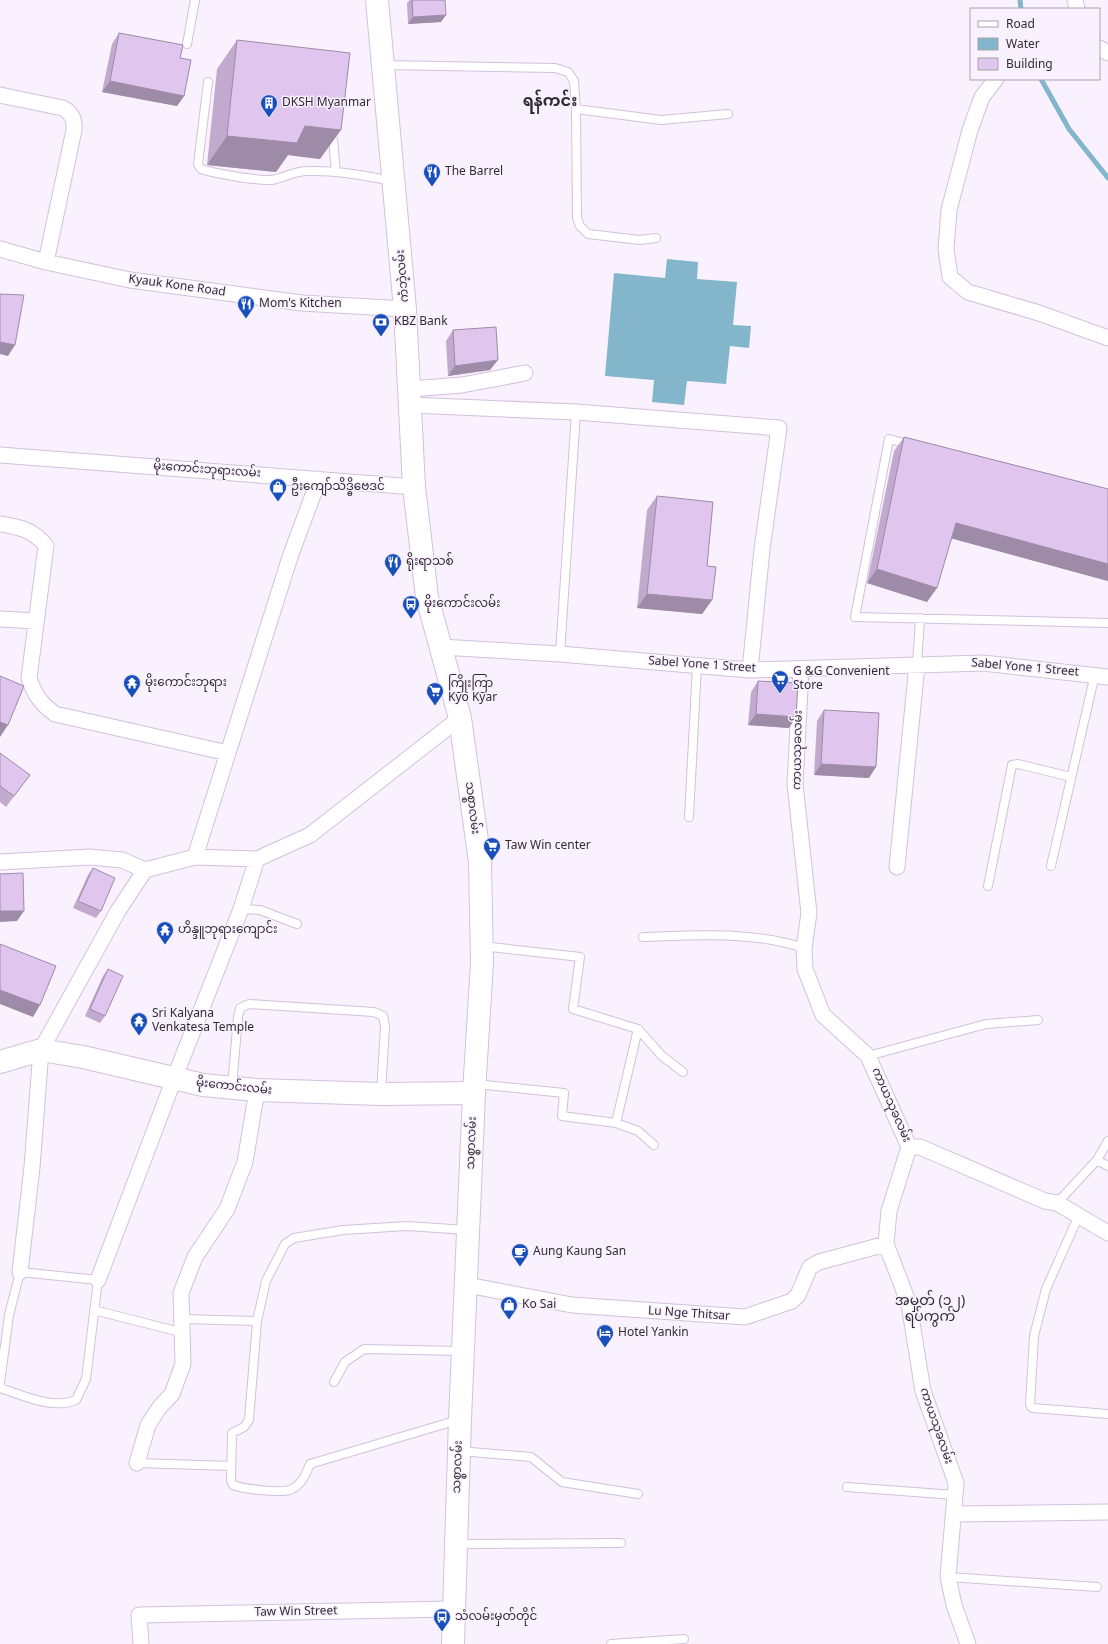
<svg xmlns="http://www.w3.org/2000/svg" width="1108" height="1644" font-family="Georgia,'Noto Sans Myanmar',serif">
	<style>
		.water { fill: #83b5cb }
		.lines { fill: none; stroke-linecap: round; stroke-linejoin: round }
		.stream { stroke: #83b5cb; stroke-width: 5 }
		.service-casing { stroke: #d3c0dd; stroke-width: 10 }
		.minor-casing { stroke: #d3c0dd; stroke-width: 17 }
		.secondary-casing { stroke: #d3c0dd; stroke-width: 24 }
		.primary-casing { stroke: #d3c0dd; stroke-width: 24 }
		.service { stroke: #fff; stroke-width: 8 }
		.minor { stroke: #fff; stroke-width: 15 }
		.secondary { stroke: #fff; stroke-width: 22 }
		.primary { stroke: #fff; stroke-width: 22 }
		.wall { fill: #c1aacd }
		.shaded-wall { fill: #9d8ba7 }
		.building { fill: #e0c6ee; stroke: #9d8ba7 }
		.labels { text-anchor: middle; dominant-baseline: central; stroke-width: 3; stroke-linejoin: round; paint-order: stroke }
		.poi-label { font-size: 12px; fill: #322b36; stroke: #f9f1fd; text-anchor: start }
		.street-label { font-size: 12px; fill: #322b36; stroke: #f9f1fd }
		.quarter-label { font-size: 14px; fill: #322b36; stroke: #f9f1fd }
		.district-label { font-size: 16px; font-weight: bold; fill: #322b36; stroke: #f9f1fd }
	</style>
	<rect width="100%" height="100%" fill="#f9f1fd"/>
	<path class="water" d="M 667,259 L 698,262 L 697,279 L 737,282 L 733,325 L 751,326 L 749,348 L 730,346 L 726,384 L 687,381 L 684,405 L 652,402 L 654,380 L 605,376 L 614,273 L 665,278 Z"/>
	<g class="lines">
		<path class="stream" d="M 1020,0 L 1021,9
			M 1041,79 L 1069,129 L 1108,178"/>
		<g class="service-casing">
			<path id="service" d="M 187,44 L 195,0
				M 384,65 L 555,68 L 568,72 L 574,81 L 576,109 L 577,218 L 580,226 L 588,234 L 640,240 L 656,238
				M 208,82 L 198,164 L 201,169 C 213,173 265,183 276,179 C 288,176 295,171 308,171 C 337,170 365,176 393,181
				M 576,109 L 661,120 L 728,114
				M 333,140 L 336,172
				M 911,445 L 889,439 L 855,617 L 1108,623
				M 560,654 L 576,412
				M 917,665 L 920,618
				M 689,817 L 697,666
				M 1051,866 L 1095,674
				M 988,886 L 1012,765 L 1018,764 L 1071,777
				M 241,909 L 260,910 L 297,924
				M 643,937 C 698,935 752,931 804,948
				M 482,946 L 580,957 L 573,1009 L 638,1029 L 662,1056 L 683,1072
				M 868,1056 L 986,1024 L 1038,1020
				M 476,1084 L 564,1093 L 562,1116 L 616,1123 L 638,1131 L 654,1145
				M 232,1087 L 238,1017 L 240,1008 L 249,1004 L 374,1012 L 383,1016 L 385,1026 L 381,1094
				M 616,1123 L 638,1029
				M 1097,1160 L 1108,1166
				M 1057,1203 L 1097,1160 L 1108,1141
				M 1079,1215 L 1046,1289 L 1034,1336 L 1030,1404 L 1031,1407 L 1033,1408 L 1108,1414
				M 94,1310 L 184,1333
				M 183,1319 L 257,1321
				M 334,1382 L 345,1362 L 364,1349 L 462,1351
				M 0,1383 L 9,1315 L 20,1272 L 98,1280 L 86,1379 L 76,1400 C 52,1410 23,1395 0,1388
				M 458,1420 L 310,1464 C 306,1474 302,1484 292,1489 C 284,1494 243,1489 233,1485 L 231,1481 L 232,1433 L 244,1427 L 249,1420 L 257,1321 L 266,1281 L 285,1244 L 294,1238 L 343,1230 L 407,1226 L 467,1230
				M 459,1451 L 531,1457 L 562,1482 L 638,1494
				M 137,1463 L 231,1466
				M 847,1487 L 955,1495
				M 457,1544 L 621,1543
				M 948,1577 L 1097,1587
				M 611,1644 L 684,1639"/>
		</g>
		<g class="minor-casing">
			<path id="minor" d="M 1075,0 L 1077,9
				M 1099,48 L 1108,53
				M 996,79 L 982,97 L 970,130 L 949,210 L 946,249 L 950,277 L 968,292 L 1039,313 L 1108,338
				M 0,95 L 63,108 C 72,113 75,120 74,130 L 46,262
				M 0,249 L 46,262 L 130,280 L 302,303 L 405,309
				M 410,389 L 462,385 L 525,373
				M 410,405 L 576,412 L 779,428 L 762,549 L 750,670
				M 0,455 L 414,487
				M 0,524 C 19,527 34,530 46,546 L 29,678 C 34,694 41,704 55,714 L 228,753
				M 0,619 L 36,621
				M 440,647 L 560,654 L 750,670 L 983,663 L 1108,677
				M 801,669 L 795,784 L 809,913 L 804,948 L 805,969 L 823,1015 L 868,1056 L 909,1147 L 889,1211 L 886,1244 L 909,1304 L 923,1391 L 956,1483 L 948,1577 L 954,1605 L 968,1644
				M 195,857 L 291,554 L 319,479
				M 0,862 L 90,857 L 122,860 L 145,870
				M 897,867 L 917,665
				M 909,1147 L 920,1147 L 1045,1201 L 1057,1203 L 1108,1233
				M 20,1272 L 32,1167 L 41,1050 L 118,911 L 145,870 L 195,857 L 257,859 L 310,835 L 460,718
				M 98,1280 L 174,1079 L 241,909 L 257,859
				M 467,1285 L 572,1305 L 745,1317 L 792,1301 L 798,1295 L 810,1267 L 819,1262 L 886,1244
				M 137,1463 L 148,1425 L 159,1408 L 172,1394 L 183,1364 L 181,1293 L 195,1257 L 227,1209 L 245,1162 L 257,1090
				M 954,1514 L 1108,1512
				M 141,1644 L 139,1615 L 453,1609"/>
		</g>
		<g class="secondary-casing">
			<path id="secondary" d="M 0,1062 L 41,1050 L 83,1057 L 203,1085 L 257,1090 L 381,1094 L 474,1093"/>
		</g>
		<g class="primary-casing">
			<path id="primary" d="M 377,0 L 405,309 L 414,487 L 427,597 L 460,718 L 480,862 L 482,962 L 474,1093 L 460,1419 L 453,1644"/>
		</g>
		<use href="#service" class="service"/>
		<use href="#minor" class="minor"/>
		<use href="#secondary" class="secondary"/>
		<use href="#primary" class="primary"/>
	</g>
	<path class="wall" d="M 410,0 L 445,0 L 441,22 L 408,24 L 407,3 Z
		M 119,33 L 180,58 L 184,96 L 177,106 L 102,92 L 112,44 Z
		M 237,40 L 320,159 L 288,155 L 276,172 L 207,165 L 217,69 Z
		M 453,330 L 490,370 L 448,376 L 446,341 Z
		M 904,437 L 1108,489 L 1108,581 L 952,538 L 927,602 L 867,583 L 894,451 Z
		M 657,496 L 707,566 L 712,600 L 702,614 L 637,608 L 647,510 Z
		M 758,681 L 789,728 L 748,725 L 751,692 Z
		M 824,710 L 869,778 L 814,775 L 817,721 Z
		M 0,753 L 30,775 L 6,807 L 0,802 Z
		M 93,868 L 101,911 L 96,918 L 73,908 L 88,875 Z
		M 108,969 L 105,1016 L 100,1023 L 85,1016 L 103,976 Z"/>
	<path class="shaded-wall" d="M 446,15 L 441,22 L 408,24 L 413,17 Z
		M 110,81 L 184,96 L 177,106 L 102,92 Z
		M 305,126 L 341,130 L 320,159 L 288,155 L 276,172 L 207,165 L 227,136 Z
		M 0,342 L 15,345 L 8,356 L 0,354 Z
		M 498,360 L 490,370 L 448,376 L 455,366 Z
		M 956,523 L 1108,564 L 1108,581 L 946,537 Z
		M 877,569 L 937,588 L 927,602 L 867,583 Z
		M 647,594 L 712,600 L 702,614 L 637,608 Z
		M 756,714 L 796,717 L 789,728 L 748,725 Z
		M 0,722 L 8,725 L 0,737 Z
		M 821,764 L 876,767 L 869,778 L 814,775 Z
		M 0,911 L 24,911 L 17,921 L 0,922 Z
		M 0,990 L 40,1005 L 33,1017 L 0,1004 Z"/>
	<path class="building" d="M 412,0 L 445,0 L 446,15 L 413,17 Z
		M 119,33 L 183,45 L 180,58 L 191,60 L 184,96 L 110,81 Z
		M 237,40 L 350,53 L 341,130 L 305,126 L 297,143 L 227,136 Z
		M 0,294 L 24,295 L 15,345 L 0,342 Z
		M 496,327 L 498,360 L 455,366 L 453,330 Z
		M 904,437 L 1108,489 L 1108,564 L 956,523 L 937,588 L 877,569 Z
		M 657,496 L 713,502 L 707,566 L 716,567 L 712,600 L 647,594 Z
		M 0,676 L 24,686 L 8,725 L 0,722 Z
		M 758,681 L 798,683 L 796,717 L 756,714 Z
		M 824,710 L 879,713 L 876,767 L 821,764 Z
		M 0,753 L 30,775 L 14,796 L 0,786 Z
		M 93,868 L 115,878 L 101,911 L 78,901 Z
		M 23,873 L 24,911 L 0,911 L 0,874 Z
		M 0,944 L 56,966 L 40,1005 L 0,990 Z
		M 108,969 L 123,976 L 105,1016 L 90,1009 Z"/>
	<defs>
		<g id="building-pin" transform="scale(0.9)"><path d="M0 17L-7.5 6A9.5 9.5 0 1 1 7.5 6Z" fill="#184fbb" stroke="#f9f1fd"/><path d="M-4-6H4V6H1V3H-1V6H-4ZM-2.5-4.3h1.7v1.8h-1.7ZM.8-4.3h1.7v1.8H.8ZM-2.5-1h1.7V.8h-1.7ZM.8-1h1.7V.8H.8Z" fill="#fff"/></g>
		<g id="restaurant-pin" transform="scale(0.9)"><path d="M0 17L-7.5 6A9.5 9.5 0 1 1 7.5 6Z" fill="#184fbb" stroke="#f9f1fd"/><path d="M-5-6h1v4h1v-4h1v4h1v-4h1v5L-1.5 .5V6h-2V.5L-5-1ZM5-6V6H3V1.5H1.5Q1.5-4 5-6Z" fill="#fff"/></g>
		<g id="bank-pin" transform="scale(0.9)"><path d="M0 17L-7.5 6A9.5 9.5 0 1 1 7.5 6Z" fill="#184fbb" stroke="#f9f1fd"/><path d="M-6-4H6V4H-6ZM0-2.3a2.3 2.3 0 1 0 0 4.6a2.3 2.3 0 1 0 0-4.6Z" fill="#fff"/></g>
		<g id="shop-pin" transform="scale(0.9)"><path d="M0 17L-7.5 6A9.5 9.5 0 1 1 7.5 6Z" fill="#184fbb" stroke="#f9f1fd"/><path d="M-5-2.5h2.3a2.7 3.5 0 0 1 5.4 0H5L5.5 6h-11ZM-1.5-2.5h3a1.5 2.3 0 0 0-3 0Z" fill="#fff"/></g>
		<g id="bus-pin" transform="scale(0.9)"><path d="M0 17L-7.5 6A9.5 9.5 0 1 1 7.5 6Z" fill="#184fbb" stroke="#f9f1fd"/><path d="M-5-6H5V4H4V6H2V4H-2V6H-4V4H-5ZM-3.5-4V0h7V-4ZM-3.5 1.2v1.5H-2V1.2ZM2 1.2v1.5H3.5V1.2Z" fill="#fff"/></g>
		<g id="supermarket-pin" transform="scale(0.9)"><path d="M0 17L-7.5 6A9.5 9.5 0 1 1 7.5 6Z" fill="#184fbb" stroke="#f9f1fd"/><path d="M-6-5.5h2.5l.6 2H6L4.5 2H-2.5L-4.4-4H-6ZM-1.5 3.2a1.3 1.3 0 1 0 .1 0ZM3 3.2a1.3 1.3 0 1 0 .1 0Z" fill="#fff"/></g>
		<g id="temple-pin" transform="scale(0.9)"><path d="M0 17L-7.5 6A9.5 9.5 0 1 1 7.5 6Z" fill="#184fbb" stroke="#f9f1fd"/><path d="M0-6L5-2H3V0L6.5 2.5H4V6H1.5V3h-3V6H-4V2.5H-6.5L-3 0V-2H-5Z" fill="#fff"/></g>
		<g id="cafe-pin" transform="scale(0.9)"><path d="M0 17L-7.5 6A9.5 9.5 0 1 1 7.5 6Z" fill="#184fbb" stroke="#f9f1fd"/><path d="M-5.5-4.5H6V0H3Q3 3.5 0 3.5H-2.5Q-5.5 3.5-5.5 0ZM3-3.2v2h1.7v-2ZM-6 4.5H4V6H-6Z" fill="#fff"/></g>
		<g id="hotel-pin" transform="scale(0.9)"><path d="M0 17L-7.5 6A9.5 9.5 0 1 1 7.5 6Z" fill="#184fbb" stroke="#f9f1fd"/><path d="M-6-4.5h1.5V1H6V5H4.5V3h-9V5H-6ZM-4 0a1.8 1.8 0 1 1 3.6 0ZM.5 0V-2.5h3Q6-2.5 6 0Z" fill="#fff"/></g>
	</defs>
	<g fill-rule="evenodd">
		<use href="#building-pin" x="269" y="103"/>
		<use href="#restaurant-pin" x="432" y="172"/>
		<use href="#restaurant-pin" x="246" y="304"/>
		<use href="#bank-pin" x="381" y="322"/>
		<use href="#shop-pin" x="278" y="487"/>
		<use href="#restaurant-pin" x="393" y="562"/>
		<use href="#bus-pin" x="411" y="604"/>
		<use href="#supermarket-pin" x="780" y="679"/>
		<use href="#temple-pin" x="132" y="683"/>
		<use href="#supermarket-pin" x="435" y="691"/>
		<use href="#supermarket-pin" x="492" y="846"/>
		<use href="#temple-pin" x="165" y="930"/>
		<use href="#temple-pin" x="139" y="1021"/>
		<use href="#cafe-pin" x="520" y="1252"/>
		<use href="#shop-pin" x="509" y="1305"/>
		<use href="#hotel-pin" x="605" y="1333"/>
		<use href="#bus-pin" x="442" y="1617"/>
	</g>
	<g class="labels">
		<g class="poi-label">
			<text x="282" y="103">DKSH Myanmar</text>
			<text x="445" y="172">The Barrel</text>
			<text x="259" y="304">Mom's Kitchen</text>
			<text x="394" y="322">KBZ Bank</text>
			<text x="291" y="487">ဦးကျော်သိဒ္ဓိဗေဒင်</text>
			<text x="406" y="562">ရိုးရာသစ်</text>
			<text x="424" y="604">မိုးကောင်းလမ်း</text>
			<text x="793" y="672">G &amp;G Convenient<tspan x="793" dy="14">Store</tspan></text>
			<text x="145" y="683">မိုးကောင်းဘုရား</text>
			<text x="448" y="684">ကြိုးကြာ<tspan x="448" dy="14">Kyo Kyar</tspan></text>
			<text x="505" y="846">Taw Win center</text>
			<text x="178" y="930">ဟိန္ဒူဘုရားကျောင်း</text>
			<text x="152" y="1014">Sri Kalyana<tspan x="152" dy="14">Venkatesa Temple</tspan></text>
			<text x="533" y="1252">Aung Kaung San</text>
			<text x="522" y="1305">Ko Sai</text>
			<text x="618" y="1333">Hotel Yankin</text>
			<text x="455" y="1617">သံလမ်းမှတ်တိုင်</text>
		</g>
		<g class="street-label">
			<text transform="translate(403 276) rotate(-95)">ကံဘဲ့လမ်း</text>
			<text transform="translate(177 286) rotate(8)">Kyauk Kone Road</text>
			<text transform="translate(207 470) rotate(4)">မိုးကောင်းဘုရားလမ်း</text>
			<text transform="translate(702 665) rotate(4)">Sabel Yone 1 Street</text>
			<text transform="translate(1025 668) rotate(5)">Sabel Yone 1 Street</text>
			<text transform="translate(798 750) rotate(-89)">ကာယသုခလမ်း</text>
			<text transform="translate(472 808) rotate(83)">သစ္စာလမ်း</text>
			<text transform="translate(234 1087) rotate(6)">မိုးကောင်းလမ်း</text>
			<text transform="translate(891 1105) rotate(66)">ကာယသုခလမ်း</text>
			<text transform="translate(472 1143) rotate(-88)">သစ္စာလမ်း</text>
			<text transform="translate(689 1314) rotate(4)">Lu Nge Thitsar</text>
			<text transform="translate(936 1426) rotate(71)">ကာယသုခလမ်း</text>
			<text transform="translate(458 1467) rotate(-88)">သစ္စာလမ်း</text>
			<text transform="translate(296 1612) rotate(-1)">Taw Win Street</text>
		</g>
		<g class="quarter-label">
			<text x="930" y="1301">အမှတ် (၁၂)<tspan x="930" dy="16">ရပ်ကွက်</tspan></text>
		</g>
		<g class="district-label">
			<text x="550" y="102">ရန်ကင်း</text>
		</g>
	</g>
	<rect x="970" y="8" width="130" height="72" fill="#f9f1fd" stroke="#a9a2ad"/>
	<rect x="978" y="21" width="20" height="6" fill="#ffffff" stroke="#a9a2ad"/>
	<text x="1006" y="28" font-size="12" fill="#322b36">Road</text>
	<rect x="978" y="38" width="20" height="12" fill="#83b5cb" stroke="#a9a2ad"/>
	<text x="1006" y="48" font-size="12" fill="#322b36">Water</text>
	<rect x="978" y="58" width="20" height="12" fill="#e0c6ee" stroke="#a9a2ad"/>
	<text x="1006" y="68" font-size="12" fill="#322b36">Building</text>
</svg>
